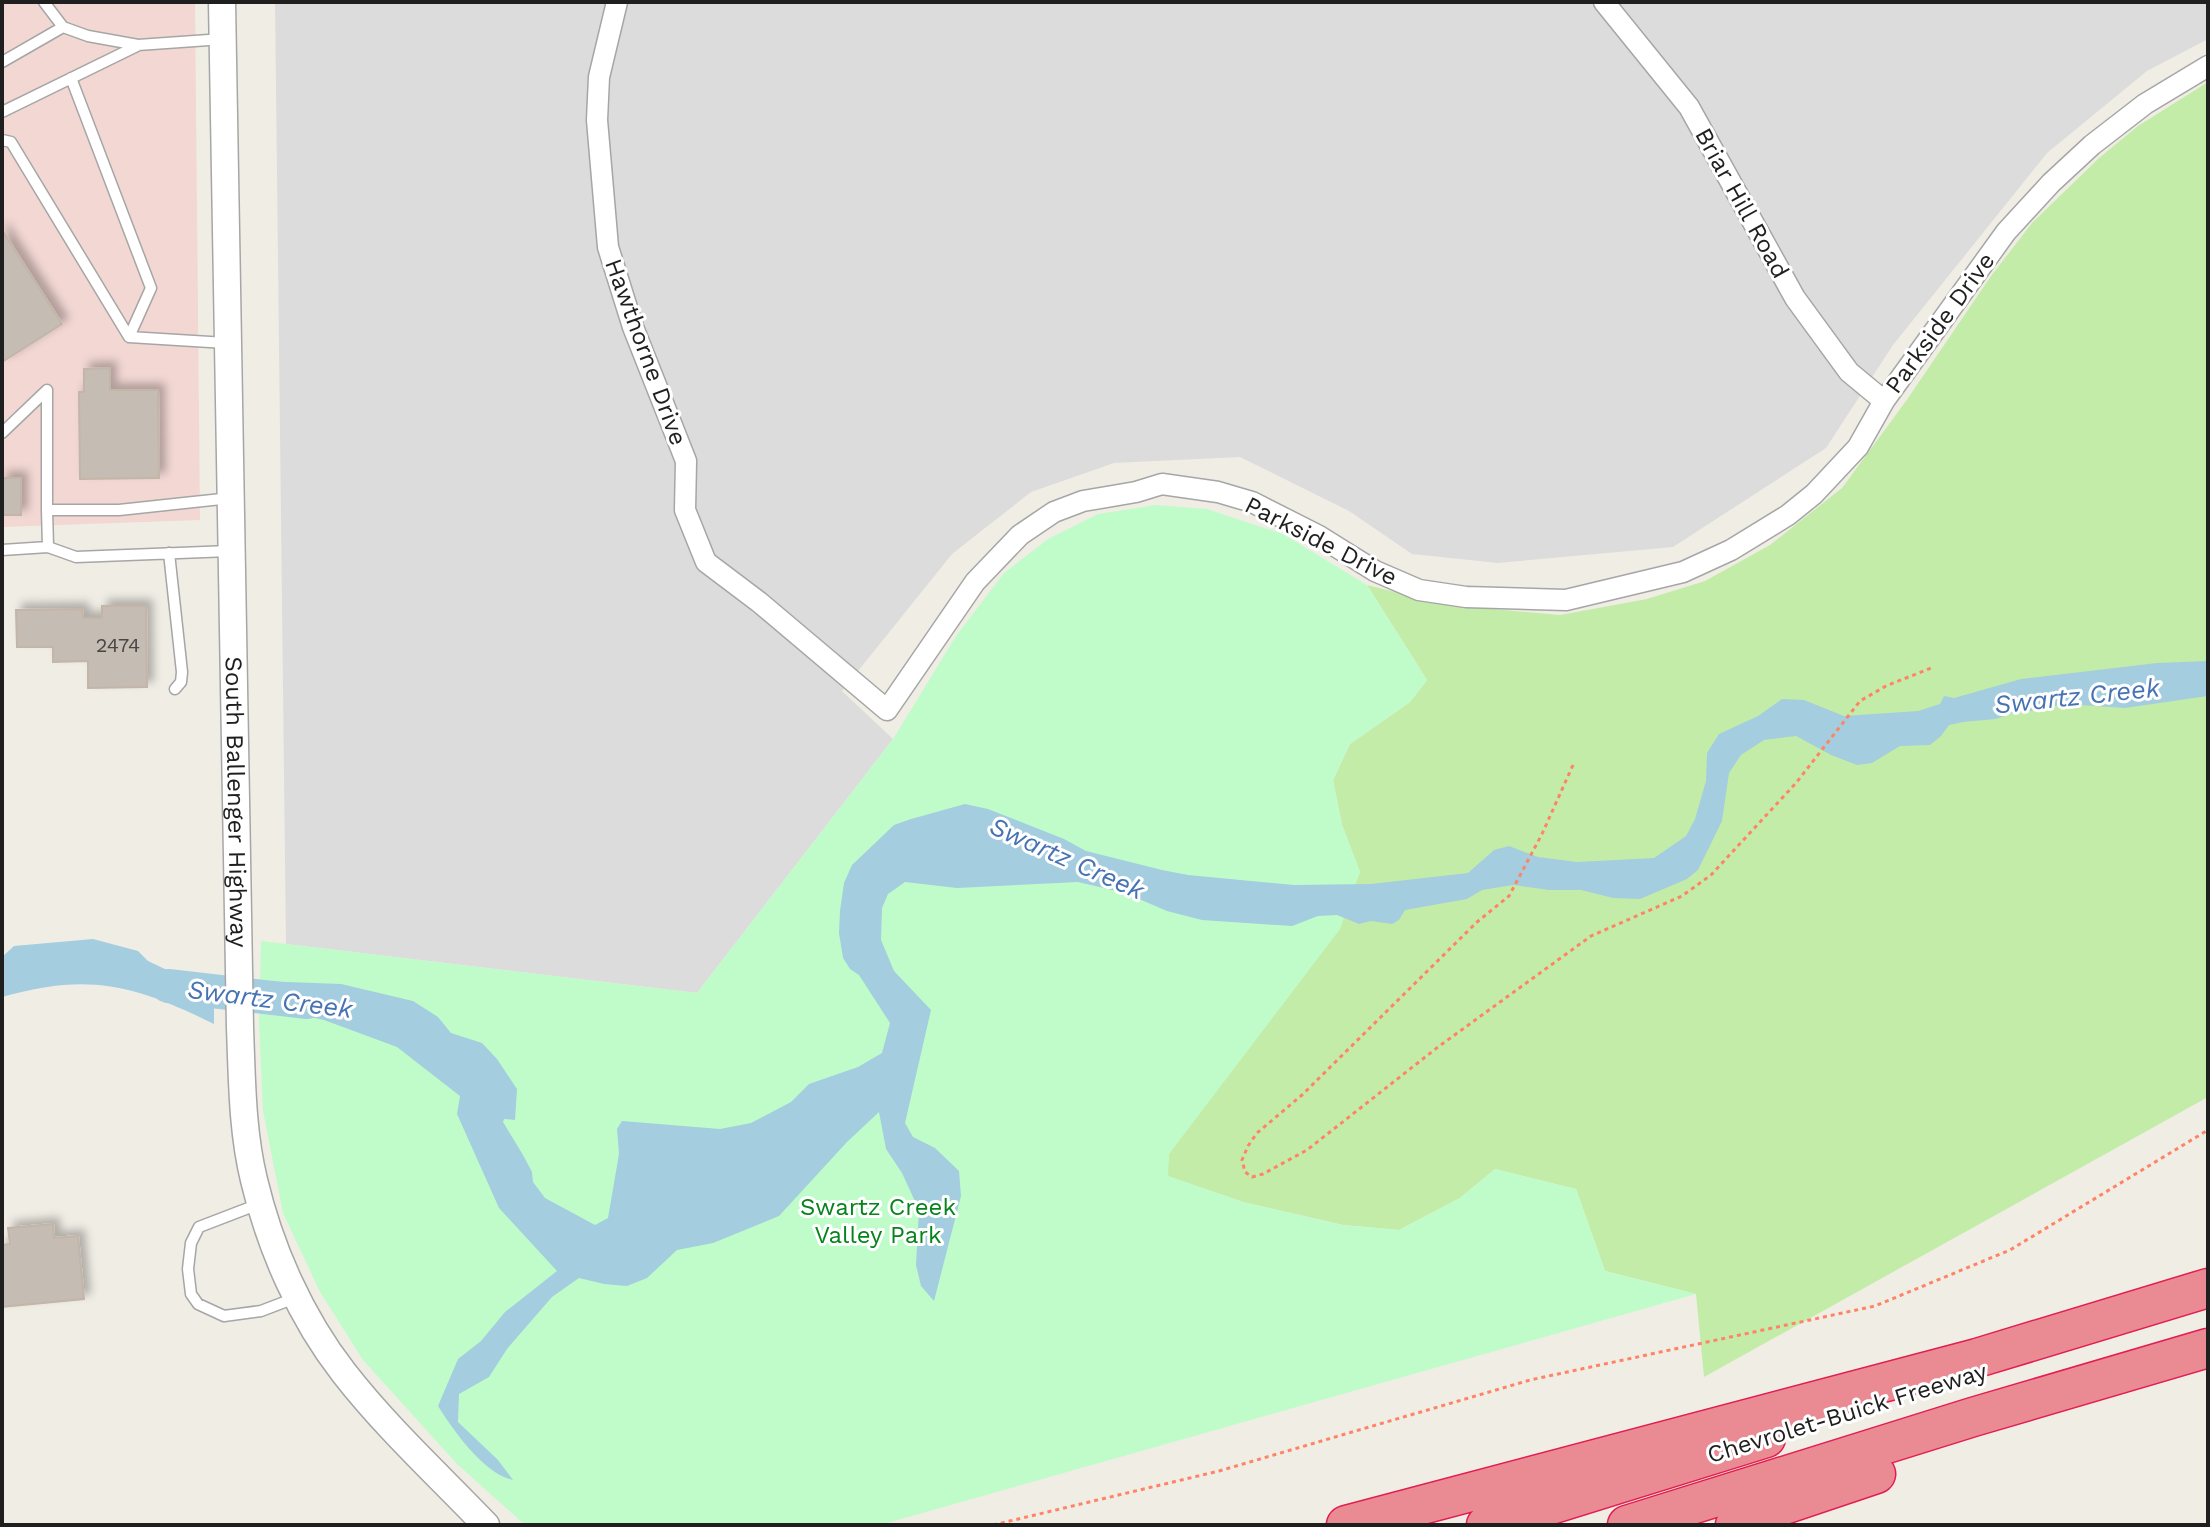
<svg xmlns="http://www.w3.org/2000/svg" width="2210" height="1527" font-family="'Work Sans',sans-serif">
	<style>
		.residential { fill: #dddcdc }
		.commercial { fill: #f2d7d3 }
		.grass { fill: #c4eca9 }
		.park { fill: #c0fcca }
		.water { fill: #a4cddf }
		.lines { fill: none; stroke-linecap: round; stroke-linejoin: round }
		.river { stroke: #a4cddf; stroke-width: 34 }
		.building { fill: #c5bcb4; stroke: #c3b5a7; stroke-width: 2; filter: url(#shadow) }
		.service-casing { stroke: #a6a6a6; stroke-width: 13 }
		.minor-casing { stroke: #a6a6a6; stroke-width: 23 }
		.tertiary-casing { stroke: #a6a6a6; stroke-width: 29 }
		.motorway-casing { stroke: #e21e50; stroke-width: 41 }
		.path { stroke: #ff8467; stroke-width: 3; stroke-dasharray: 4 4; stroke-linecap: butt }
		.service { stroke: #fff; stroke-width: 10 }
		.minor { stroke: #fff; stroke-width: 20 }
		.tertiary { stroke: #fff; stroke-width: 26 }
		.motorway { stroke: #ea8a93; stroke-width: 38 }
		.labels { text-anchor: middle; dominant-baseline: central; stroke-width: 6; stroke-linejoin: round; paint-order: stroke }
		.number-label { font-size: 20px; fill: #484644 }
		.street-label { font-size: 24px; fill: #1f1f1f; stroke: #fff }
		.park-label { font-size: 24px; fill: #07831c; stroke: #fff }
		.water-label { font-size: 26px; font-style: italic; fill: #4773b3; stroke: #fff }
	</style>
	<defs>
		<filter id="shadow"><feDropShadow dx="6" dy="-6" stdDeviation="4" flood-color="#0004"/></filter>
	</defs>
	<rect width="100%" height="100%" fill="#f0ede5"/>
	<path class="residential" d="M 275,2 L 2208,2 L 2208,39 L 2147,71 L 2047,153 L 1893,345 L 1826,448 L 1673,547 L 1498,563 L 1412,554 L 1349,511 L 1240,457 L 1114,463 L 1031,492 L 952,554 L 842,691 L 893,739 L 697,993 L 286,944 Z"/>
	<path class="commercial" d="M 2,2 L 195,2 L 200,520 L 2,527 Z"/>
	<path class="grass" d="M 2208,82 L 2208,1097 L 1704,1377 L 1696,1294 L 1605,1271 L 1576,1189 L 1495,1169 L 1460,1198 L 1399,1230 L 1343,1225 L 1243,1202 L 1167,1176 L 1169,1154 L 1360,872 L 1342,825 L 1333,780 L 1350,744 L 1410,702 L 1427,680 L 1367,585 L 1448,605 L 1560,615 L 1647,599 L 1705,581 L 1770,545 L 1842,488 L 1906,401 L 1991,276 L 2032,223 L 2099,158 L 2138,126 Z"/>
	<path class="park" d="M 1156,505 L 1207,509 L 1283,534 L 1367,585 L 1427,680 L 1410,702 L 1350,744 L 1333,780 L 1342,825 L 1360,872 L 1340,929 L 1169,1154 L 1168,1176 L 1243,1202 L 1343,1225 L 1399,1230 L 1460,1198 L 1495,1169 L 1576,1189 L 1605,1271 L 1696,1294 L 880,1525 L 525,1525 L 457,1464 L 363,1360 L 320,1292 L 283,1213 L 263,1111 L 259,1022 L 261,941 L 697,993 L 893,739 L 956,636 L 1004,573 L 1048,539 L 1098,514 Z"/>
	<path class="water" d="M 2208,661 L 2208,696 L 2125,708 L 2065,704 L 2030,711 L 2018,711 L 1996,719 L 1963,722 L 1949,725 L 1941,736 L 1930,745 L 1900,746 L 1872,763 L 1857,765 L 1831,755 L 1796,736 L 1764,740 L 1741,755 L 1729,773 L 1722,821 L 1698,870 L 1687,879 L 1640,899 L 1613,898 L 1581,890 L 1549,890 L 1513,885 L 1482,890 L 1467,899 L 1405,910 L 1399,920 L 1392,924 L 1371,921 L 1359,924 L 1337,915 L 1318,916 L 1292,926 L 1202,920 L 1167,911 L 1125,893 L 1078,882 L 957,888 L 905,882 L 888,894 L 882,908 L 881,940 L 894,971 L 931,1010 L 905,1123 L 913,1137 L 935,1148 L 959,1171 L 961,1196 L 934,1301 L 921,1286 L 916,1265 L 919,1210 L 902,1173 L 886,1149 L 879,1112 L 847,1142 L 779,1216 L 713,1243 L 677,1250 L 647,1278 L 627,1286 L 604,1284 L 579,1278 L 552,1297 L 507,1349 L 489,1377 L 459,1394 L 458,1422 L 498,1460 L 513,1480 C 484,1474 453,1430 438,1406 L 458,1359 L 481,1341 L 505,1312 L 557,1271 L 499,1208 L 457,1114 L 460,1096 L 397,1047 L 324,1020 L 292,1013 L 260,1012 L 260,981 L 341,984 L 413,1001 L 438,1017 L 451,1033 L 482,1043 L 497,1059 L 517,1089 L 515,1120 L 504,1119 L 503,1122 L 523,1155 L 532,1172 L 533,1182 L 545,1198 L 595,1225 L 608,1218 L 619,1154 L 617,1129 L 622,1121 L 720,1129 L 751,1123 L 791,1102 L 809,1084 L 858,1067 L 882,1053 L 890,1023 L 859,975 L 850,969 L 843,958 L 839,933 L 840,911 L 844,883 L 852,865 L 894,825 L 911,819 L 965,804 L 988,809 L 1064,839 L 1086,851 L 1162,870 L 1188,875 L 1294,885 L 1371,884 L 1468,873 L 1494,850 L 1509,846 L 1538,857 L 1577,862 L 1654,858 L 1686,836 L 1695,819 L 1706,781 L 1707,753 L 1719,734 L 1758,716 L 1782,699 L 1804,700 L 1844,716 L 1918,711 L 1940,704 L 1944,696 L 1954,698 L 2021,679 L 2157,663 Z
		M 93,939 L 138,951 L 148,961 L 169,971 L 214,979 L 214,1024 C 135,985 89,972 2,997 L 2,957 L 14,946 Z"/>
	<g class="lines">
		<path class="river" d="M 168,986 L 307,1002"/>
	</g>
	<path class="building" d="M 2,230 L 62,324 L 2,362 Z
		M 110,368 L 110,390 L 158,390 L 159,478 L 80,479 L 79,392 L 84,392 L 84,369 Z
		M 2,478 L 21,478 L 21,515 L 2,515 Z
		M 102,606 L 146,606 L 147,687 L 88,688 L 88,661 L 53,662 L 53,647 L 17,647 L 16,610 L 82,609 L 83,618 L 102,618 Z
		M 53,1224 L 54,1238 L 78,1236 L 84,1299 L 2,1307 L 2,1245 L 10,1244 L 8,1228 Z"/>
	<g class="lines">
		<g class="service-casing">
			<path id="service" d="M 44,2 L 63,27 L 88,36 L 138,45 L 223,39
				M 2,62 L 63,27
				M 71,78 L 151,288 L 129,337
				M 2,112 L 137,46
				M 2,140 L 11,142 L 129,337 L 226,343
				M 47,390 L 47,510
				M 2,433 L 47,390
				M 48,547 L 47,510 L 119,510 L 231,498
				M 2,550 L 48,547 L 76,557 L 230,551
				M 169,553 L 182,672 L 181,682 L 175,689
				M 259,1204 L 199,1227 L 191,1243 L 188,1269 L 191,1294 L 198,1304 L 224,1316 L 261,1311 L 295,1298"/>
		</g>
		<g class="minor-casing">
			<path id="minor" d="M 617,2 L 599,77 L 597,120 L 608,247 L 633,327 L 686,461 L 685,510 L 706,562 L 759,602 L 887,710 L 975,582 L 1020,535 L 1054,512 L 1083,501 L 1136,492 L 1162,484 L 1218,492 L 1252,502 L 1319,536 L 1375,571 L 1419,590 L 1466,597 L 1566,600 L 1683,572 L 1731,550 L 1788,515 L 1814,494 L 1858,447 L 1884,401 L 2006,232 L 2051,183 L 2092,145 L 2145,104 L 2208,66
				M 1604,2 L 1689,107 L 1795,298 L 1849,372 L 1884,401"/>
		</g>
		<g class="tertiary-casing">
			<g id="tertiary">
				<path id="s1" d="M 222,2 L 240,1028 C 242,1079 242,1131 254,1180 C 270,1248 301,1318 344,1373 C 386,1427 438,1475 486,1525"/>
			</g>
		</g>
		<g class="motorway-casing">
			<path id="motorway" d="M 1346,1525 L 1977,1358 L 2208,1288
				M 1486,1525 L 1766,1438
				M 1627,1525 L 1973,1417 L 2208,1348
				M 1735,1525 L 1760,1513 L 1876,1474"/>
		</g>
		<path class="path" d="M 1573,765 L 1542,834 L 1509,896 L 1477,922 L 1302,1095 L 1257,1133 L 1248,1146 L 1242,1160 L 1245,1172 L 1252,1177 L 1263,1174 L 1307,1150 L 1438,1047 L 1591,936 L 1682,896 L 1711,875 L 1796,783 L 1860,701 L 1886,686 L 1931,668
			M 993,1525 L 1219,1471 L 1530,1380 L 1875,1306 L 2010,1250 L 2208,1130"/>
		<use href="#service" class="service"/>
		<use href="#minor" class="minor"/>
		<use href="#tertiary" class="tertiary"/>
		<use href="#motorway" class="motorway"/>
	</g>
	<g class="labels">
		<g class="number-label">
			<text x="118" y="645">2474</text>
		</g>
		<g class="street-label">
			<text transform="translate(1742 203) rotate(61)">Briar Hill Road</text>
			<text transform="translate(1940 323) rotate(-54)">Parkside Drive</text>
			<text transform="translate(646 352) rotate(70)">Hawthorne Drive</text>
			<text transform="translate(1321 541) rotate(27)">Parkside Drive</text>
			<text stroke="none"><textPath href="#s1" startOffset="800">South Ballenger Highway</textPath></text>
			<text transform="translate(1847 1413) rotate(-17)">Chevrolet-Buick Freeway</text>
		</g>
		<g class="park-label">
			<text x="878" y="1207">Swartz Creek<tspan x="878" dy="28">Valley Park</tspan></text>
		</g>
		<g class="water-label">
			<text transform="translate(2077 696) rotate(-6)">Swartz Creek</text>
			<text transform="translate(1067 858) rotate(24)">Swartz Creek</text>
			<text transform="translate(270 999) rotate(7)">Swartz Creek</text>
		</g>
	</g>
	<rect width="2210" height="1527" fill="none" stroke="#1f1f1f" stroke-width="8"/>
</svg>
